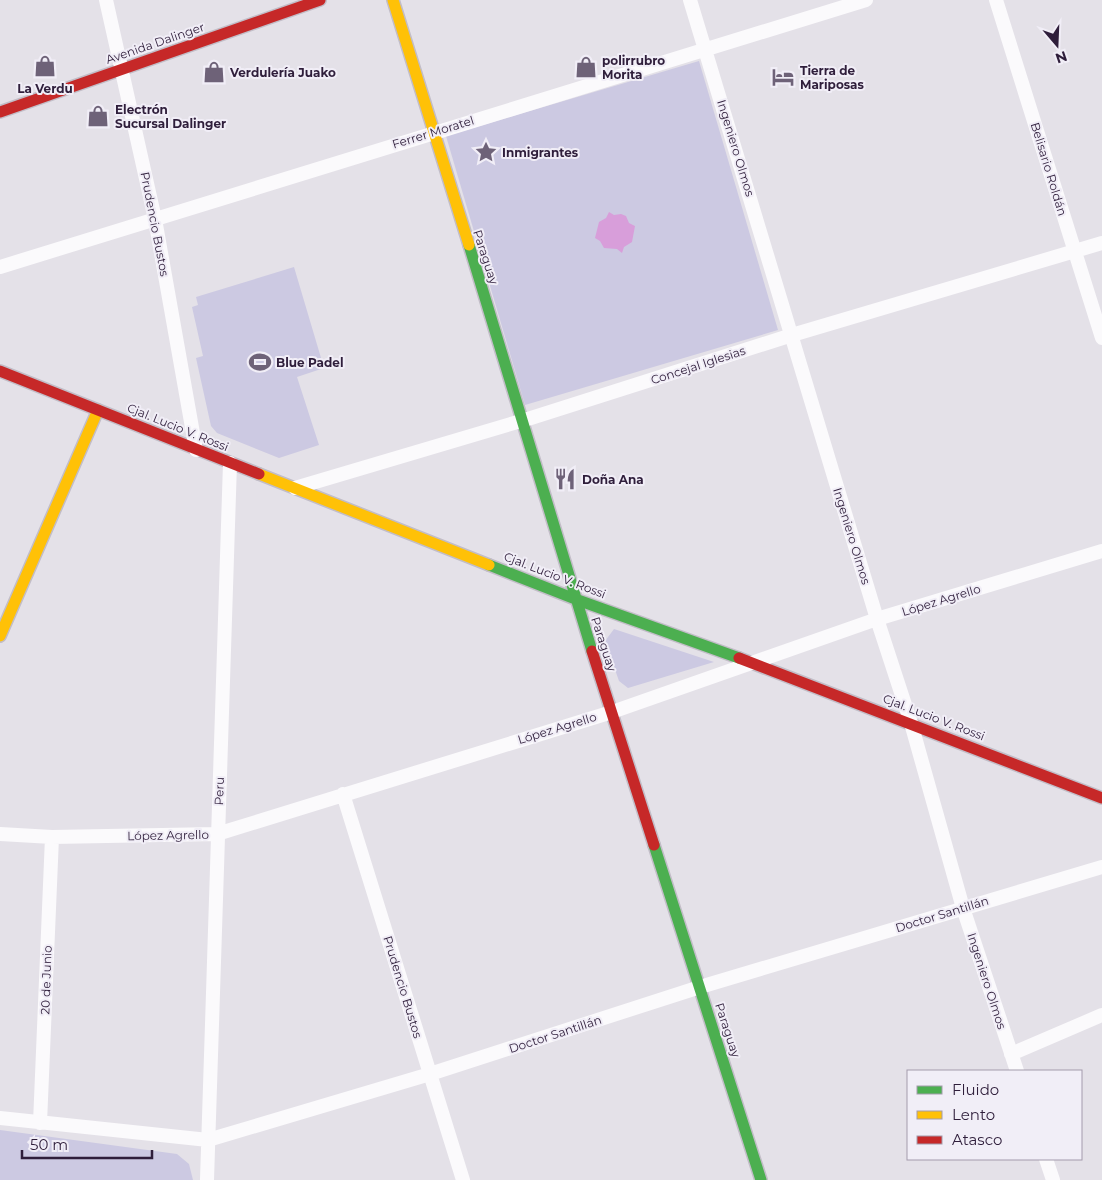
<svg xmlns="http://www.w3.org/2000/svg" width="1102" height="1180" font-family="Montserrat,sans-serif">
	<style>
		.green { fill: #ccc9e2 }
		.water { fill: #d89eda }
		.lines { fill: none; stroke-linecap: round; stroke-linejoin: round }
		.fast-casing { stroke: #c2bdc7; stroke-width: 14 }
		.slow-casing { stroke: #c2bdc7; stroke-width: 14 }
		.jam-casing { stroke: #c2bdc7; stroke-width: 14 }
		.street { stroke: #fbfafc; stroke-width: 14 }
		.fast { stroke: #4caf50; stroke-width: 11 }
		.slow { stroke: #ffc107; stroke-width: 11 }
		.jam { stroke: #c62828; stroke-width: 11 }
		.labels { text-anchor: middle; dominant-baseline: central; stroke-width: 4; stroke-linejoin: round; paint-order: stroke }
		.street-label { font-size: 12px; fill: #2f1e3b; stroke: #f1eef7 }
		.poi-label { font-size: 12px; font-weight: bold; fill: #2f1e3b; stroke: #f1eef7; text-anchor: start }
	</style>
	<rect width="100%" height="100%" fill="#e4e1e8"/>
	<path class="green" d="M 699,61 L 778,330 L 525,405 L 446,136 Z
		M 294,267 L 324,368 L 297,377 L 319,445 L 279,458 L 217,433 L 211,426 L 196,358 L 203,356 L 192,307 L 198,305 L 196,297 Z
		M 614,629 L 714,662 L 628,688 L 619,681 L 605,641 Z
		M 0,1130 L 177,1154 L 189,1164 L 193,1180 L 0,1180 Z"/>
	<path class="water" d="M 609,212 L 614,215 L 621,214 L 626,216 L 629,223 L 635,226 L 632,242 L 624,247 L 622,253 L 617,249 L 604,248 L 600,241 L 595,238 L 599,222 L 606,218 Z"/>
	<g class="lines">
		<g class="fast-casing">
			<path id="fast" d="M 469,245 L 592,651
				M 489,565 L 575,599 L 739,658
				M 654,845 L 761,1180"/>
		</g>
		<g class="slow-casing">
			<path id="slow" d="M 393,0 L 469,245
				M 259,474 L 489,565
				M 0,636 L 98,410"/>
		</g>
		<g class="jam-casing">
			<path id="jam" d="M 0,112 L 320,0
				M 0,371 L 259,474
				M 592,651 L 654,845
				M 739,658 L 1102,798"/>
		</g>
		<path class="street" d="M 106,0 L 155,219 L 196,450
			M 690,0 L 877,619 L 911,723 L 963,908 L 1017,1071
			M 996,0 L 1102,338
			M 0,267 L 866,0
			M 295,488 L 531,418 L 792,335 L 1102,243
			M 343,794 L 463,1180
			M 0,834 L 52,837 L 217,834 L 612,712 L 877,619 L 1102,551
			M 1011,1054 L 1102,1015
			M 0,1118 L 208,1140 L 430,1074 L 700,987 L 1102,867
			M 40,1123 L 52,837
			M 1046,1159 L 1053,1180
			M 207,1180 L 230,463"/>
		<use href="#fast" class="fast"/>
		<use href="#slow" class="slow"/>
		<use href="#jam" class="jam"/>
	</g>
	<defs>
		<g id="shop-bare" transform="scale(1.725)"><path d="M-5-2.5h2.3a2.7 3.5 0 0 1 5.4 0H5L5.5 6h-11ZM-1.5-2.5h3a1.5 2.3 0 0 0-3 0Z" fill="#6e6278" stroke="#f1eef7" stroke-width="2.5" paint-order="stroke"/></g>
		<g id="hotel-bare" transform="scale(1.725)"><path d="M-6-4.5h1.5V1H6V5H4.5V3h-9V5H-6ZM-4 0a1.8 1.8 0 1 1 3.6 0ZM.5 0V-2.5h3Q6-2.5 6 0Z" fill="#6e6278" stroke="#f1eef7" stroke-width="2.5" paint-order="stroke"/></g>
		<g id="sight-bare" transform="scale(1.725)"><path d="M0-6L1.8-2.2L6-1.7L2.9 1.2L3.7 5.4L0 3.3L-3.7 5.4L-2.9 1.2L-6-1.7L-1.8-2.2Z" fill="#6e6278" stroke="#f1eef7" stroke-width="2.5" paint-order="stroke"/></g>
		<g id="stadium-bare" transform="scale(1.725)"><path d="M0-5a6.5 5 0 1 0 0 10a6.5 5 0 1 0 0-10ZM-3.5-1.8h7v3.6h-7Z" fill="#6e6278" stroke="#f1eef7" stroke-width="2.5" paint-order="stroke"/></g>
		<g id="restaurant-bare" transform="scale(1.725)"><path d="M-5-6h1v4h1v-4h1v4h1v-4h1v5L-1.5 .5V6h-2V.5L-5-1ZM5-6V6H3V1.5H1.5Q1.5-4 5-6Z" fill="#6e6278" stroke="#f1eef7" stroke-width="2.5" paint-order="stroke"/></g>
	</defs>
	<g fill-rule="evenodd">
		<use href="#shop-bare" x="45" y="66"/>
		<use href="#shop-bare" x="586" y="67"/>
		<use href="#shop-bare" x="214" y="72"/>
		<use href="#hotel-bare" x="783" y="77"/>
		<use href="#shop-bare" x="98" y="116"/>
		<use href="#sight-bare" x="486" y="152"/>
		<use href="#stadium-bare" x="260" y="362"/>
		<use href="#restaurant-bare" x="565" y="479"/>
	</g>
	<g class="labels">
		<g class="street-label">
			<text transform="translate(155 43) rotate(-19)">Avenida Dalinger</text>
			<text transform="translate(433 132) rotate(-17)">Ferrer Moratel</text>
			<text transform="translate(736 148) rotate(73)">Ingeniero Olmos</text>
			<text transform="translate(1049 169) rotate(73)">Belisario Roldán</text>
			<text transform="translate(155 224) rotate(79)">Prudencio Bustos</text>
			<text transform="translate(486 257) rotate(72)">Paraguay</text>
			<text transform="translate(698 365) rotate(-18)">Concejal Iglesias</text>
			<text transform="translate(178 427) rotate(22)">Cjal. Lucio V. Rossi</text>
			<text transform="translate(852 536) rotate(73)">Ingeniero Olmos</text>
			<text transform="translate(555 575) rotate(21)">Cjal. Lucio V. Rossi</text>
			<text transform="translate(941 600) rotate(-17)">López Agrello</text>
			<text transform="translate(604 644) rotate(72)">Paraguay</text>
			<text transform="translate(934 717) rotate(21)">Cjal. Lucio V. Rossi</text>
			<text transform="translate(557 728) rotate(-17)">López Agrello</text>
			<text transform="translate(219 791) rotate(-88)">Peru</text>
			<text transform="translate(168 835) rotate(-1)">López Agrello</text>
			<text transform="translate(942 914) rotate(-17)">Doctor Santillán</text>
			<text transform="translate(46 980) rotate(-88)">20 de Junio</text>
			<text transform="translate(987 981) rotate(72)">Ingeniero Olmos</text>
			<text transform="translate(403 987) rotate(73)">Prudencio Bustos</text>
			<text transform="translate(728 1030) rotate(72)">Paraguay</text>
			<text transform="translate(555 1034) rotate(-18)">Doctor Santillán</text>
		</g>
		<g class="poi-label">
			<text x="602" y="60">polirrubro<tspan x="602" dy="14">Morita</tspan></text>
			<text x="800" y="70">Tierra de<tspan x="800" dy="14">Mariposas</tspan></text>
			<text x="230" y="72">Verdulería Juako</text>
			<text x="45" y="88" text-anchor="middle">La Verdu</text>
			<text x="115" y="109">Electrón<tspan x="115" dy="14">Sucursal Dalinger</tspan></text>
			<text x="502" y="152">Inmigrantes</text>
			<text x="276" y="362">Blue Padel</text>
			<text x="582" y="479">Doña Ana</text>
		</g>
	</g>
	<rect x="907" y="1070" width="175" height="90" fill="#f1eef7" stroke="#a39bac"/>
	<rect x="917" y="1086" width="25" height="8" fill="#4caf50" stroke="#a39bac"/>
	<text x="952" y="1095" font-size="15" fill="#2f1e3b">Fluido</text>
	<rect x="917" y="1111" width="25" height="8" fill="#ffc107" stroke="#a39bac"/>
	<text x="952" y="1120" font-size="15" fill="#2f1e3b">Lento</text>
	<rect x="917" y="1136" width="25" height="8" fill="#c62828" stroke="#a39bac"/>
	<text x="952" y="1145" font-size="15" fill="#2f1e3b">Atasco</text>
	<g transform="translate(1057 45) rotate(161)" stroke="#f1eef7" stroke-width="4" paint-order="stroke">
	<path d="M0-4L9 19L0 12L-9 19Z" fill="#2f1e3b"/>
	<text y="-8" font-size="14" font-weight="bold" text-anchor="middle" fill="#2f1e3b">N</text>
	</g>
	<path d="M22 1150v8h130v-8" fill="none" stroke="#2f1e3b" stroke-width="2.5"/>
	<text x="30" y="1150" font-size="15" fill="#2f1e3b" stroke="#f1eef7" stroke-width="4" paint-order="stroke">50 m</text>
</svg>
